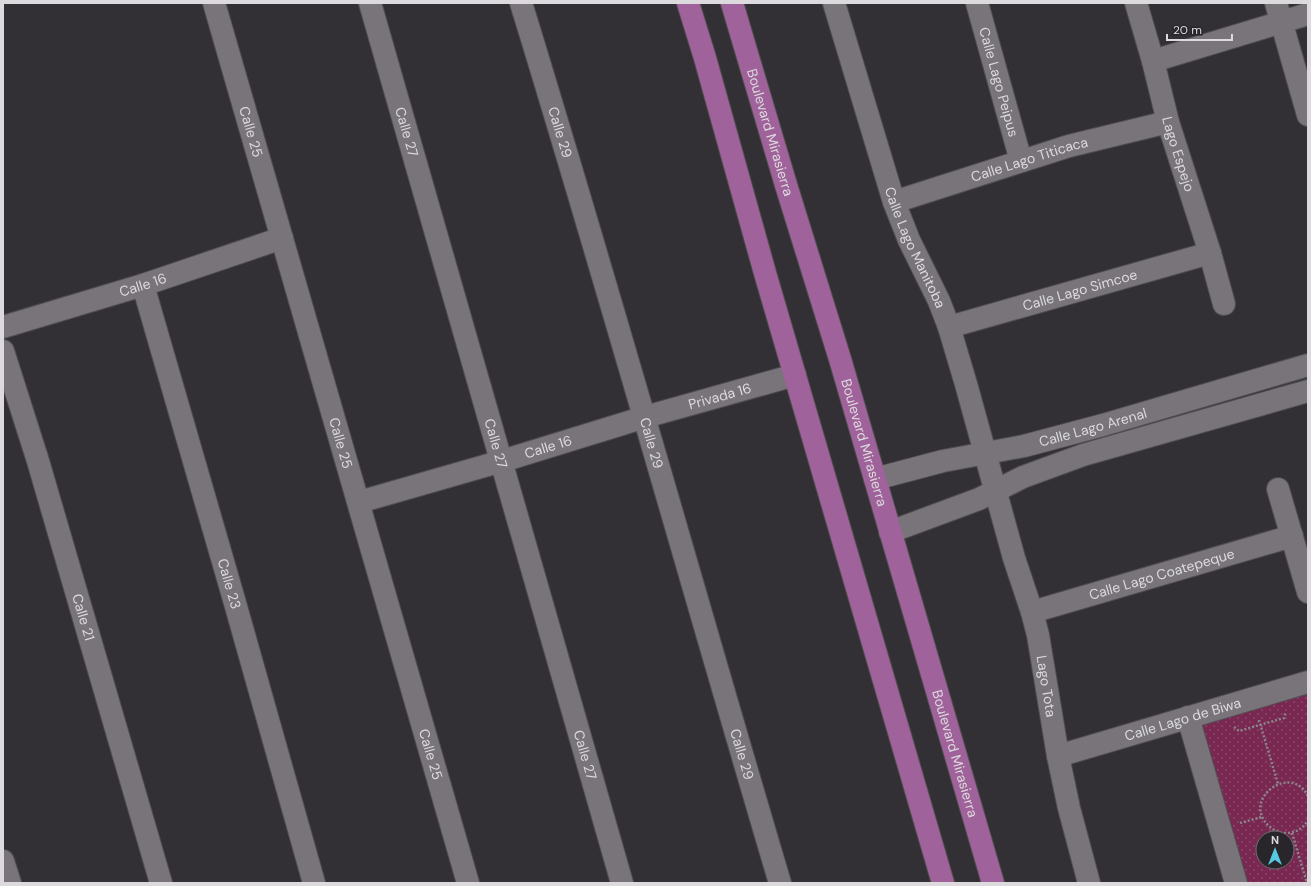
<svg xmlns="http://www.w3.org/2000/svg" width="1311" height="886" font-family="'DM Sans',sans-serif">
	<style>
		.park { fill: url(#park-dots); fill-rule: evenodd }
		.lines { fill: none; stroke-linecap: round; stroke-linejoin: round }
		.minor-casing { stroke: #514e52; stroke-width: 24 }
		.major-casing { stroke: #514e52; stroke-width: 24 }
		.path { stroke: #8a878b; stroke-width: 2.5; stroke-dasharray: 2 2; stroke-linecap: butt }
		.minor { stroke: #78747a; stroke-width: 22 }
		.major { stroke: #a0629a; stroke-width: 22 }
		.labels { text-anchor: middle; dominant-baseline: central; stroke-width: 3.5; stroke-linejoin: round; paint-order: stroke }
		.street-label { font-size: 14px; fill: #dcdadd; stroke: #29262b }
	</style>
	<defs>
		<pattern id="park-dots" width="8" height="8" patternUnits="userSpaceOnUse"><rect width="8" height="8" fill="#782851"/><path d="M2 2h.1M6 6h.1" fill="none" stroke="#8b476a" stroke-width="1.8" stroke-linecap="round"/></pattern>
	</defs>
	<rect width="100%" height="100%" fill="#333035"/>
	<path class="park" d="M 1308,682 L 1308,883 L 1236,883 L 1188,717 ZM 1263,838 L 1287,838 L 1287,862 L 1263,862 Z"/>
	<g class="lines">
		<g class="minor-casing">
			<g id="minor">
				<path id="s1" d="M 214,3 L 468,883"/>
				<path id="s2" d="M 370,3 L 622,883"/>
				<path id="s3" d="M 521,3 C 611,295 693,590 780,883"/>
				<path id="s4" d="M 834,3 L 894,202 L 909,240 L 939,301 L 949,327 L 966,384 L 1014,558 L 1032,612 L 1038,635 L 1058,756 L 1069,808 L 1089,883"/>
				<path id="s5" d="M 977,3 L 1021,161"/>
				<path id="s6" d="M 1136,3 L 1153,61 L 1168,122 L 1210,253 L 1224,304"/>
				<path d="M 1276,3 L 1308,115"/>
				<path d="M 1153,61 L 1308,14"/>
				<path id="s7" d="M 894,202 L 1069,146 L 1168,122"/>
				<path id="s8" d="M 143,285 L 235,603 L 314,883"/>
				<path id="s9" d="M 3,327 L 143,285 L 282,238"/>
				<path id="s10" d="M 949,327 L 1210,253"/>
				<path id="s11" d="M 3,351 L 38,461 L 161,883"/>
				<path id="s12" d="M 875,479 L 943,461 L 1024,446 L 1103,425 L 1308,365"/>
				<path d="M 1278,489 L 1308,592"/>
				<path id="s13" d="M 359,502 L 502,461 L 645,417 L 795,375"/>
				<path d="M 890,532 L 979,499 L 1023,477 L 1083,455 L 1308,391"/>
				<path id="s14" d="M 1032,612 L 1292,536"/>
				<path d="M 1188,717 L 1236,883"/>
				<path id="s15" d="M 1058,756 L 1308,682"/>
				<path d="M 3,861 L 10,883"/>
			</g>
		</g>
		<g class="major-casing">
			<g id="major">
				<path d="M 688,3 L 705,58 L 765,273 L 943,883"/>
				<path id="s16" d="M 732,3 L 786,185 L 840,359 L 993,883"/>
			</g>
		</g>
		<path class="path" d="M 1259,720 L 1278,784
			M 1234,727 L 1239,731 L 1284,718 L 1286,712
			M 1308,796 C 1291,762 1240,800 1269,826 C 1273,830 1279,833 1285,833 C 1295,833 1303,829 1308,820
			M 1240,823 L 1262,817
			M 1292,833 L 1307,883"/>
		<use href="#minor" class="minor"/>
		<use href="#major" class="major"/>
	</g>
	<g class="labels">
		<g class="street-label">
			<text stroke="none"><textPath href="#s5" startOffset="82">Calle Lago Peipus</textPath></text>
			<text stroke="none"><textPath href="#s1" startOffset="134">Calle 25</textPath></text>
			<text stroke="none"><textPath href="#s2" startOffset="134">Calle 27</textPath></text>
			<text stroke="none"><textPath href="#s3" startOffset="135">Calle 29</textPath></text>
			<text stroke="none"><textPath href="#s16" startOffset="135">Boulevard Mirasierra</textPath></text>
			<text stroke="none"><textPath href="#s6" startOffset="157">Lago Espejo</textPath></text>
			<text stroke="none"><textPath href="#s7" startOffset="142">Calle Lago Titicaca</textPath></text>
			<text stroke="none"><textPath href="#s4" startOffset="258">Calle Lago Manitoba</textPath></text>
			<text stroke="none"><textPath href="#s9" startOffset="146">Calle 16</textPath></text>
			<text stroke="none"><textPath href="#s10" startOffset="136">Calle Lago Simcoe</textPath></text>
			<text stroke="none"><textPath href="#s13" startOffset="376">Privada 16</textPath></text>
			<text stroke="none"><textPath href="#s12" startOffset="224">Calle Lago Arenal</textPath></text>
			<text stroke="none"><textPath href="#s16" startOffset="459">Boulevard Mirasierra</textPath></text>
			<text stroke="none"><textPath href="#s1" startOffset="458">Calle 25</textPath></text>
			<text stroke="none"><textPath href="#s2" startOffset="458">Calle 27</textPath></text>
			<text stroke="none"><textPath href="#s3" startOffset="459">Calle 29</textPath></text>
			<text stroke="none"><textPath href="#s13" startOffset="197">Calle 16</textPath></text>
			<text stroke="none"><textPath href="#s14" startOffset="135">Calle Lago Coatepeque</textPath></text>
			<text stroke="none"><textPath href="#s8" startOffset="311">Calle 23</textPath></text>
			<text stroke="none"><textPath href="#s11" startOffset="278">Calle 21</textPath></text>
			<text stroke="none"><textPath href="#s4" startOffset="717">Lago Tota</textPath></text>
			<text stroke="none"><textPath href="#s15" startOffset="130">Calle Lago de Biwa</textPath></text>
			<text stroke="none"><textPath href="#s16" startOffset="783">Boulevard Mirasierra</textPath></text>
			<text stroke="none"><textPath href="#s1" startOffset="782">Calle 25</textPath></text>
			<text stroke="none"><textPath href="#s2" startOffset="782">Calle 27</textPath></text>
			<text stroke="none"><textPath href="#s3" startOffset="783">Calle 29</textPath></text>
		</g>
	</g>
	<rect width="1311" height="886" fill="none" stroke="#dcdadd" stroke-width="8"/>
	<g transform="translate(1275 850)"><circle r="19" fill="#29262b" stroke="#716e72"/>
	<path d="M0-3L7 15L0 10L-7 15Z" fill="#57c9e2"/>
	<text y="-6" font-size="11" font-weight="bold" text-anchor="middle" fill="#dcdadd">N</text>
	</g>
	<path d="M1167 34v6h65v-6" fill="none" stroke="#dcdadd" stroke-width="2"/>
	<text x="1173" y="34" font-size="12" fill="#dcdadd" stroke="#29262b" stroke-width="3" paint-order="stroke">20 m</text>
</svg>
